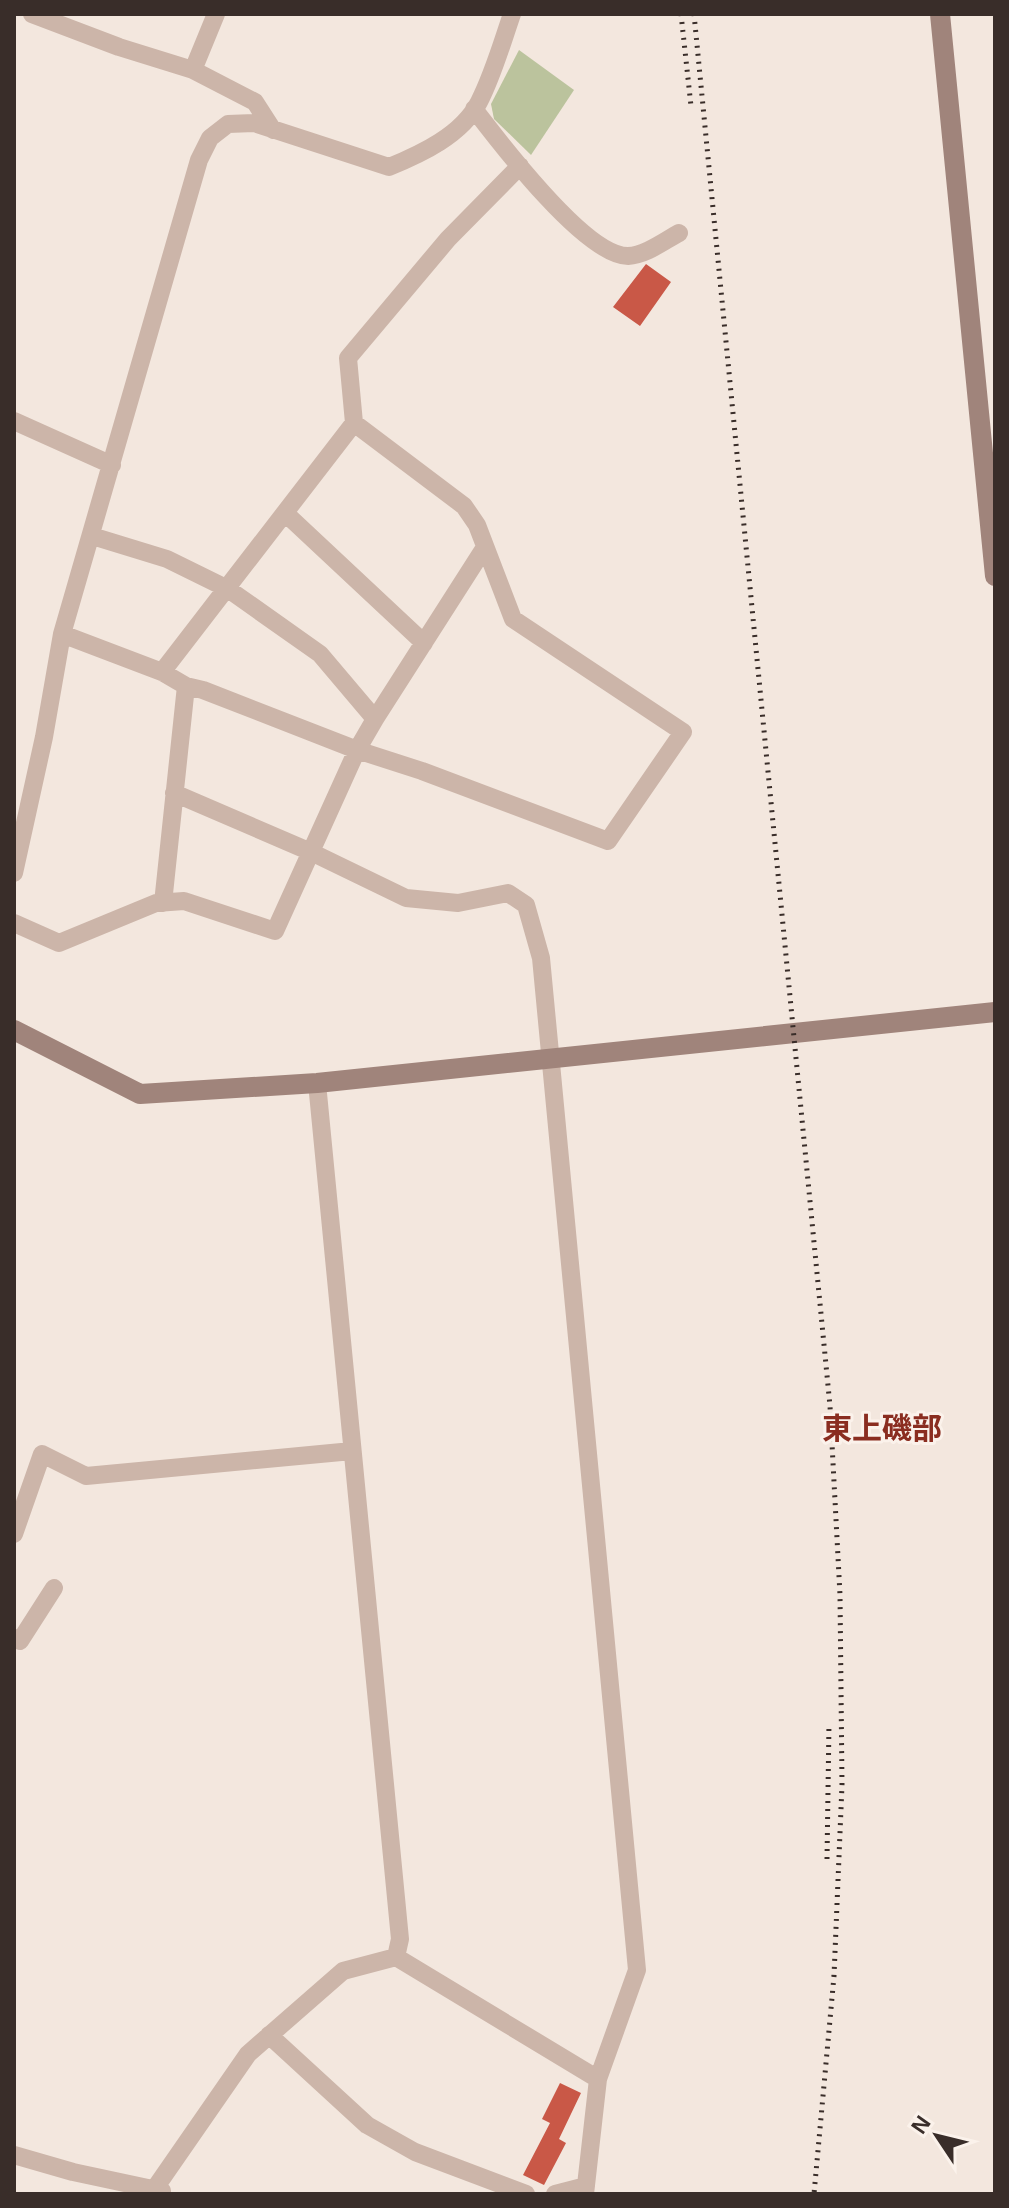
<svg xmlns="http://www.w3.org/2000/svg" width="1009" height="2208" font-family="Helvetica,'Noto Sans JP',sans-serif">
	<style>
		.green { fill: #bbc39d }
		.building { fill: #c95847 }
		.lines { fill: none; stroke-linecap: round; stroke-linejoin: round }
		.street { stroke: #ccb5a9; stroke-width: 18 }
		.secondary { stroke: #a0847b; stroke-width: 20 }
		.rail { stroke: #392d29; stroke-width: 5; stroke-dasharray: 2 6; stroke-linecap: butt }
		.labels { text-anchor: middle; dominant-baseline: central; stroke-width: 6; stroke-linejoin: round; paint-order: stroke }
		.quarter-label { font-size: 30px; font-weight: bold; fill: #8a2d20; stroke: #fbf2eb }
	</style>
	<rect width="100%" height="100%" fill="#f3e7de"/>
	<path class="green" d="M 519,50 L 574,90 L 531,155 L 494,119 L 491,104 Z"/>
	<path class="building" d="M 646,264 L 671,282 L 640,326 L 613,307 Z
		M 560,2083 L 581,2093 L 559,2139 L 566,2143 L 544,2185 L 523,2175 L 550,2123 L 542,2119 Z"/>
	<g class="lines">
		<path class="street" d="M 32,14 L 119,47 L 193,70 L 255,102 L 273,130
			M 193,70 L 216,14
			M 474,109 C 500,143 586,256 628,256 C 646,255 664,241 679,233
			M 14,421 L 112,465
			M 354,423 L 348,358 L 448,239 L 520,166
			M 285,513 L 424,643
			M 62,634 L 162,672 L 186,686 L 203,690 L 357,750 L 422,771 L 608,841 L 683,732 L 513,619 L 477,525 L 464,506 L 354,423 L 162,672
			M 375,719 L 485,547
			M 174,793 L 311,852 L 406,898 L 458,903 L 508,893 L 526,905 L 541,958 L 637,1970 L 598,2079 L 585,2194
			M 14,873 L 44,737 L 62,634 L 199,160 L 210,138 L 228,124 L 254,123 L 389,167 C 421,154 462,135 479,102 C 493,75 502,43 512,14
			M 163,903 L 186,686
			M 14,923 L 59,943 L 156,903 L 184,901 L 275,931 L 357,750 L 375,719 L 320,654 L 228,589 L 167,559 L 92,536
			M 317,1083 L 400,1939 L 396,1957
			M 14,1534 L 42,1454 L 86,1476 L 352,1451
			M 14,1638 L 20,1641 L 54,1588
			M 269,2035 L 367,2125 L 415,2152 L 526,2194
			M 14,2155 L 73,2172 L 162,2191
			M 151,2194 L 248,2054 L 343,1971 L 396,1957 L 598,2079
			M 555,2194 L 586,2186"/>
		<path class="secondary" d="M 940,14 L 995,576
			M 14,1030 L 140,1094 L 317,1083 L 995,1012"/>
		<path class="rail" d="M 681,14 L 691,106
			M 694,14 L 830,1406 L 840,1595 L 842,1785 L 834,1976 L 814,2194
			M 827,1859 L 829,1723"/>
	</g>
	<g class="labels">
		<g class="quarter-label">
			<text x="882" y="1428">東上磯部</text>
		</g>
	</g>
	<rect width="1009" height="2208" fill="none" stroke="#392d29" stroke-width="32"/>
	<g transform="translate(937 2136) rotate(305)" stroke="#fbf2eb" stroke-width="6" paint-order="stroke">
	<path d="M0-6L14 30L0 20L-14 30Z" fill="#392d29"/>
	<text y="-12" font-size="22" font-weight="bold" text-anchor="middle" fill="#392d29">N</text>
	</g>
</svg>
